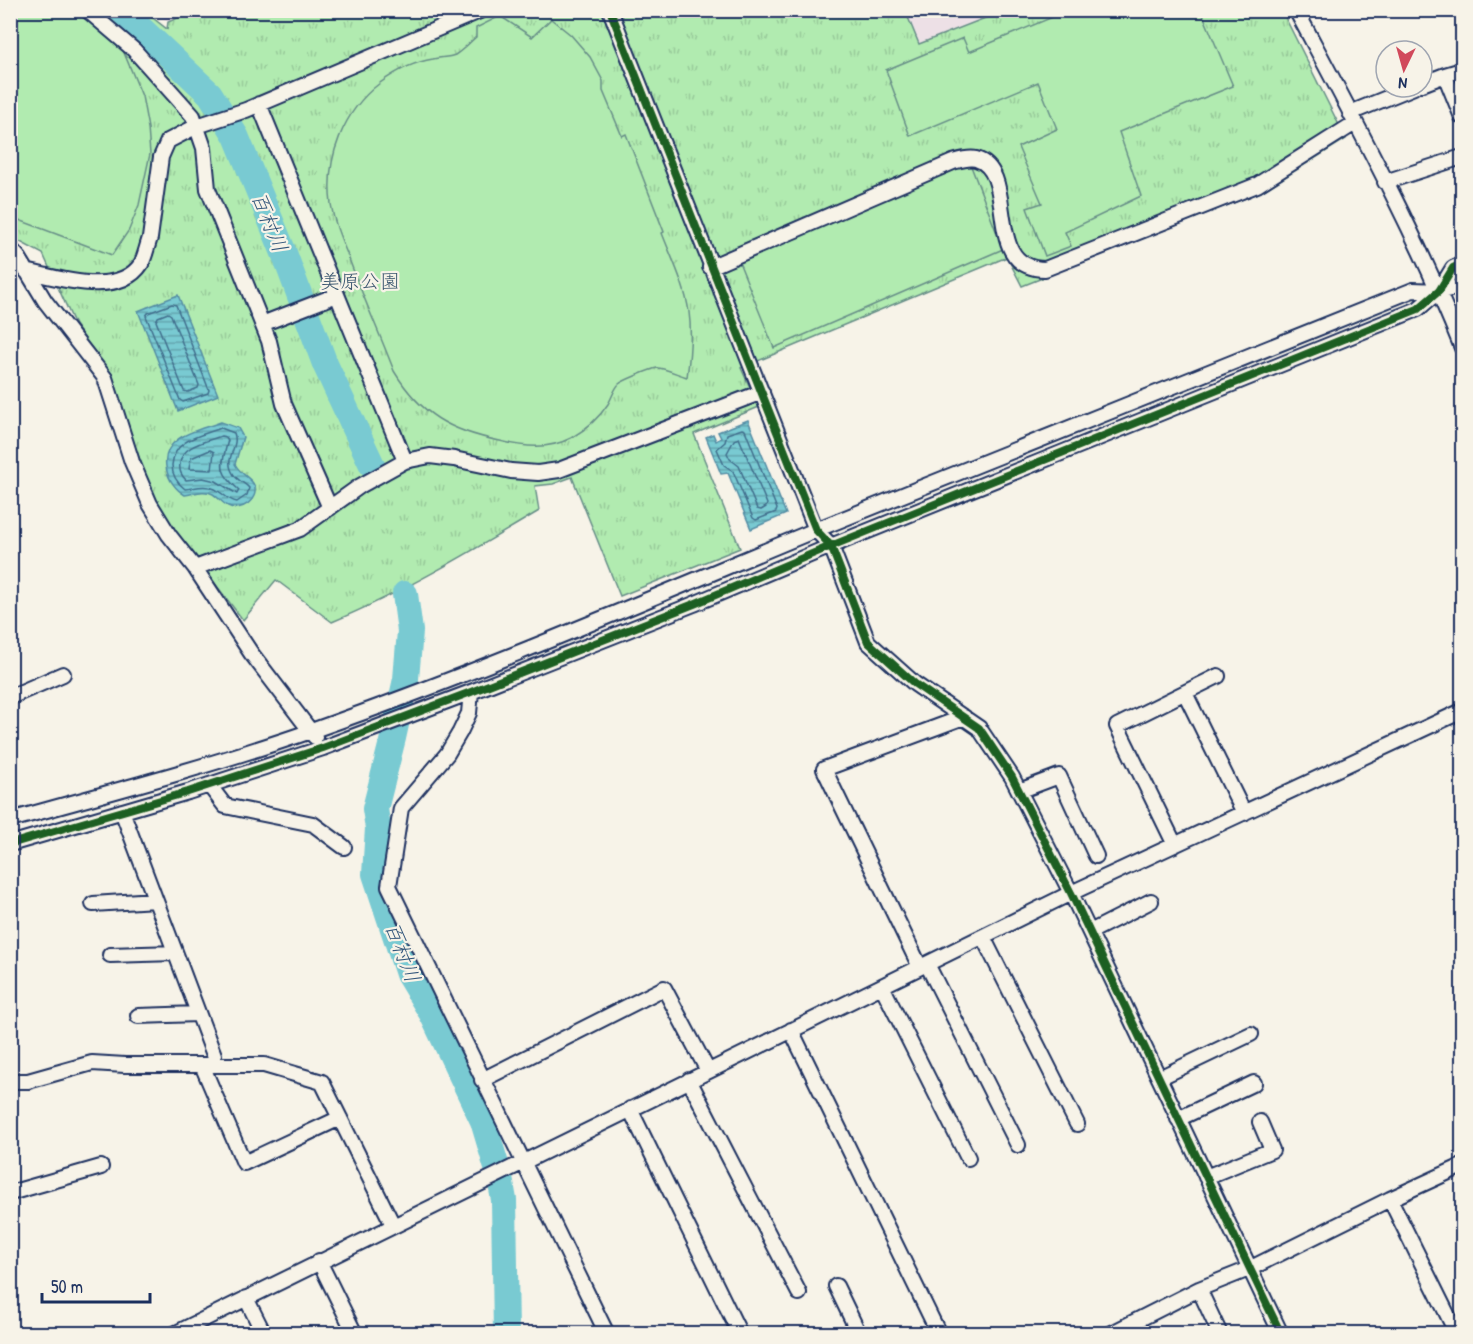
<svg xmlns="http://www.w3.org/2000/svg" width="1473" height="1344" font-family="'Patrick Hand','Klee One',sans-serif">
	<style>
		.built { fill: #ede0e6 }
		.park { fill: url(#park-tufts); stroke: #668d87; stroke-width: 1.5 }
		.pitch { fill: #b1ebb0; stroke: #668d87; stroke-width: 1.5 }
		.water { fill: url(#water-rules); stroke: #538ca4; stroke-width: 1.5 }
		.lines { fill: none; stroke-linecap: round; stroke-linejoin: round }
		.shore { stroke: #416d8c; stroke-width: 1.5 }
		.river { stroke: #79cad2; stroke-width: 26 }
		.minor-casing { stroke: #1b2f5e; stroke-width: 18 }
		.minor { stroke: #f7f3e8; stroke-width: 14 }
		.cycleway-casing { stroke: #f7f3e8; stroke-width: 11 }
		.cycleway { stroke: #1b5e20; stroke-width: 8 }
		.labels { text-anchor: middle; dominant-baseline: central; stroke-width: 4.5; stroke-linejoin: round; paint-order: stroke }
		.park-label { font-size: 20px; fill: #39556e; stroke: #f7f3e8 }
		.water-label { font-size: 21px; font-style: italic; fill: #32567b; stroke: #f7f3e8 }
	</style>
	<defs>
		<pattern id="park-tufts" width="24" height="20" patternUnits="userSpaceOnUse" patternTransform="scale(1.5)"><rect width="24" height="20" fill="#b1ebb0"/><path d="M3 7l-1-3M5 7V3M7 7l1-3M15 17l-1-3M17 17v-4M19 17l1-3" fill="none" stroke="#98ca9a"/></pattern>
		<pattern id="water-rules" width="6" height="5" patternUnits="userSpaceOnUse" patternTransform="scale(1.5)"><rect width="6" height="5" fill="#79cad2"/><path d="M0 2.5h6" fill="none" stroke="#62a4ae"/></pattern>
	</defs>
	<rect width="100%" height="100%" fill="#f7f3e8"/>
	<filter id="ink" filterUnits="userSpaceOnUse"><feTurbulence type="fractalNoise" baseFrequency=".0167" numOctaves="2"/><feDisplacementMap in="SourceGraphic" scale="12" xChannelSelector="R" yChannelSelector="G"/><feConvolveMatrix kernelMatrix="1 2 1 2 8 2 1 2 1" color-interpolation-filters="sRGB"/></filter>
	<g filter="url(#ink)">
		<path class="built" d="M 154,11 L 197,11 L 168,22 Z
			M 905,11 L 1003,11 L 919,44 Z"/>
		<path class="park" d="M 197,10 L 905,10 L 919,44 L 1003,11 L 1282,11 L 1346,139 L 1261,192 L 1022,286 L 1007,257 L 741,368 L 759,407 L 694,434 L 740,548 L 620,596 L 572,477 L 553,484 L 535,486 L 539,511 C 472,551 404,592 332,622 L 276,580 L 243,620 L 180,538 L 156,502 L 104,365 L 75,325 L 43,254 L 11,237 L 10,11 L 144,11 L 167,29 L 168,22 Z"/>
		<path class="pitch" d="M 1201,10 L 1233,86 L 1119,132 L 1141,196 L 1065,232 L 1071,246 L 1045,256 L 1027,208 L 1042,203 L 1018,147 L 1057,129 L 1038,82 L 910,136 L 886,70 L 963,38 L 969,52 L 1067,11 Z
			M 10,11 L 89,11 L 122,48 L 142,96 L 148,128 L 150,154 L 139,205 L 129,230 L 112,255 L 11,217 Z
			M 500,16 L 532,37 L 551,19 L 571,35 L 590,57 L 603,81 L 603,91 L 622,136 L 626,134 L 664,232 L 662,233 C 672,259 685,285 689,312 C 692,334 690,356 687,377 C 679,375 665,368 657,368 C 651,369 622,381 619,384 C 614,389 612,398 608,404 C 599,418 585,430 571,438 C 548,450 524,447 500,441 C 450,431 421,415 394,371 C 379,332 362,295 348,256 C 341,239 334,223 331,204 C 325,159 343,111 380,83 C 395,72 413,62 433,59 C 440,57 448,58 455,55 C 463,50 469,43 476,37 L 476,28 Z
			M 969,161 L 1003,249 L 774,348 L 739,262 Z"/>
		<path class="water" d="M 178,295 L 218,395 L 178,411 L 138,311 Z
			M 748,420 L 786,514 L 751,529 L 728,473 L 721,474 L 706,437 L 713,434 L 716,441 L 721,438 L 718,432 Z
			M 221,422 L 238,428 L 243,437 L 235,464 C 241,475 251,478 254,485 C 260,499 241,513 228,506 C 222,503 218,497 213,494 C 203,489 194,494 185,495 C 166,484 157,455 177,440 C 188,431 208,427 221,422 Z"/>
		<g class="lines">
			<path class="shore" d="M 172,304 L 176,305 L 209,390 L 208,393 L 183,402 L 180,400 L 146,316 L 148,313 Z
				M 168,313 L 171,315 L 199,385 L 198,388 L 188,392 L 184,391 L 156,321 L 158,317 Z
				M 221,428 L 234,433 C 240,448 222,458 234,475 C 238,481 245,483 249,488 L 247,495 L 237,502 C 227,500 223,493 215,489 C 205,484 195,488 185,489 C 177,483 172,476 172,465 C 174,439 200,436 221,428 Z
				M 742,429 L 745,430 L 777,509 L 776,512 L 756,520 L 753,518 L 733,471 L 724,465 L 717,449 L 725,442 L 727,434 Z
				M 221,436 L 226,437 L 228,440 C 222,465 216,470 239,490 L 237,494 L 216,481 L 203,478 L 186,480 C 181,475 179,471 180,463 C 182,445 206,442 221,436 Z
				M 739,438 L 767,504 L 766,507 L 761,510 L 757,509 L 739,466 L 730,459 L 727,453 L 734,440 Z
				M 210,450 L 214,452 L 212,470 L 189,469 L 191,458 Z"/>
			<path class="river" d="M 121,10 L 210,94 L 236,136 L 284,253 L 325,364 L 372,465
				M 405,594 L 410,631 L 406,679 L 393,738 L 375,809 L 378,828 L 375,874 L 408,974 L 432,1014 L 483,1121 L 500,1178 L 504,1200 L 506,1334"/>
			<g class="minor-casing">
				<path id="minor" d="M 87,10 L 134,50 L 193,116 L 204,148 L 208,189 L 269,341 L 284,404 L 330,508
					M 610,10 L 816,530 L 831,546 L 868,642 L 915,684 L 979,728 L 1012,777 L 1071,893 L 1281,1334
					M 1296,10 C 1355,121 1416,232 1462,348
					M 1445,75 L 1462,70
					M 1422,84 L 1445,75 L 1462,117
					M 259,104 L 405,461
					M 1350,113 L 1414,87
					M 1385,182 L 1462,157
					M 10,248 L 19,258 L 45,301 L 105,378 L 132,462 L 150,504 L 169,535 L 195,568 L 251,653 L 315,737
					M 710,267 L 953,162 C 960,160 969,157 976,159 C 1020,172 981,269 1045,269 L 1257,185 L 1355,123
					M 26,271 C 58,278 119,298 141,264 C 145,257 147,246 150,238 L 161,157 L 168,141 L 197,126 L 246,110 L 482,10
					M 262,324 L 337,295
					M 195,568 L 300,529 L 360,486 L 405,461 L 430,456 L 454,459 L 511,471 L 538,473 L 559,470 L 762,392
					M 471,692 L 469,713 L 460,732 L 447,754 L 401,808 L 389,886 L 607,1334
					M 1185,693 L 1244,813
					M 10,697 L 63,674
					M 209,785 L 225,806 L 313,824 L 344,847
					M 1019,791 L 1059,776 L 1096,856
					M 122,811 L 214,1055
					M 10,820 C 112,792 214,765 314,730 C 485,670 651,598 818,529 C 1016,449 1215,370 1413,290 L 1439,291 L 1462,287
					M 10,844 L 188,792 L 323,748 L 471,692 L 694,604 L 831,546 L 1418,309 L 1439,291 L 1453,268 L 1462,264
					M 1175,845 L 1117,726 L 1218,676
					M 93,904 L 155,900
					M 1090,932 L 1151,901
					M 983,937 L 1077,1124
					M 110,955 L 175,953
					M 927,964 L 1018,1145
					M 920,967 L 824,769 L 964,717
					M 882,986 L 968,1158
					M 138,1016 L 198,1014
					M 791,1030 L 939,1334
					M 202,1065 L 244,1163 L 340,1118
					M 1159,1078 L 1251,1034
					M 482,1080 L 664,988 L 708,1071
					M 689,1080 L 799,1293
					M 10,1081 L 28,1081 L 92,1063 L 125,1065 L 264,1065 L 322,1082 L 393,1225
					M 630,1109 L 740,1334
					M 1178,1119 L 1254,1083
					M 1206,1177 L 1272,1150 L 1260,1122
					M 10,1193 L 101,1167
					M 1390,1199 L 1457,1334
					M 319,1261 L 355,1334
					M 836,1286 L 859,1334
					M 1199,1289 L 1220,1334
					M 246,1298 L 264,1334
					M 174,1334 L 1071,893 L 1462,711
					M 1110,1334 L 1199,1289 L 1249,1269 L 1390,1199 L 1462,1166"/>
			</g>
			<use href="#minor" class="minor"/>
			<g class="cycleway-casing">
				<path id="cycleway" d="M 610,10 L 816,530 L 831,546 L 868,642 L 915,684 L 979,728 L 1012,777 L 1071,893 L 1281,1334
					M 10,844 L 188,792 L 323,748 L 471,692 L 694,604 L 831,546 L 1418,309 L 1439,291 L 1453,268 L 1462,264"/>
			</g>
			<use href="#cycleway" class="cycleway"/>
		</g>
	</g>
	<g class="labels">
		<g class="park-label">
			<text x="360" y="280">美原公園</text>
		</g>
		<g class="water-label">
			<text transform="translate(270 222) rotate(68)">百村川</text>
			<text transform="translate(403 952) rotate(69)">百村川</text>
		</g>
	</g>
	<rect width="1473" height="1344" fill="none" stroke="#f7f3e8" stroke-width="36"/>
	<rect x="18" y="18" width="1437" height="1308" fill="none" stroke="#1b2f5e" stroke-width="2" filter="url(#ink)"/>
	<g transform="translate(1404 69) rotate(185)"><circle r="28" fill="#f7f3e8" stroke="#9fa5b1" stroke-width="1.5"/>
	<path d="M0-4.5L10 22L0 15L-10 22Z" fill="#d1495b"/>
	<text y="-9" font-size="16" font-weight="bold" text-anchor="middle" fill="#1b2f5e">N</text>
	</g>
	<path d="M42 1293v9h108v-9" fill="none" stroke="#1b2f5e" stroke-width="3"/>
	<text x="51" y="1293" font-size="18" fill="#1b2f5e" stroke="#f7f3e8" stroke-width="4.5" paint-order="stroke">50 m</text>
</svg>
